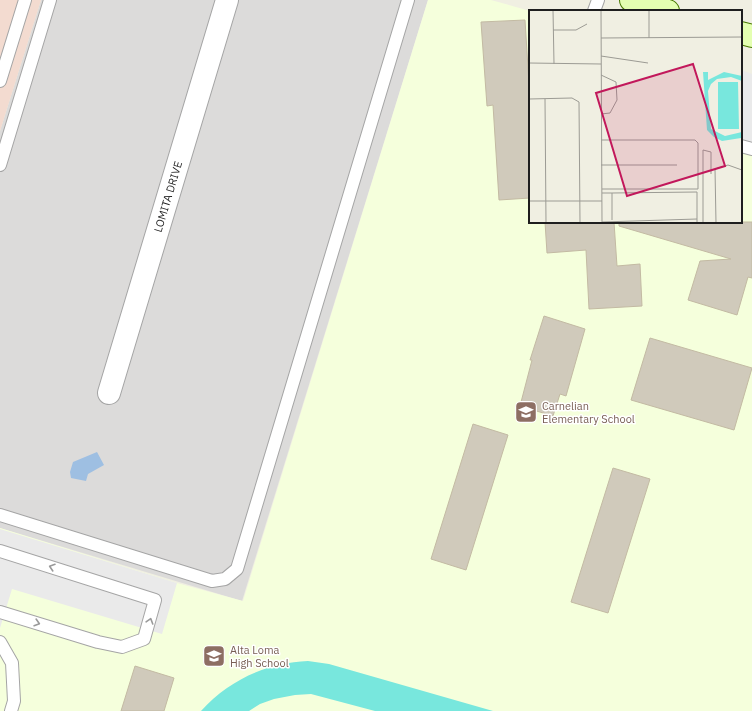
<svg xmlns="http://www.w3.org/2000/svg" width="752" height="711" font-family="'IBM Plex Sans',sans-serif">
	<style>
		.residential { fill: #dcdbda }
		.commercial { fill: #f3dbd0 }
		.education { fill: #f5ffdc }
		.pitch { fill: #78e7dd }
		.parking { fill: #eaeaea }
		.water { fill: #9ebfe2 }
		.building { fill: #d0cabb; stroke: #c3baa3 }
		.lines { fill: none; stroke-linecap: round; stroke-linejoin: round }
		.service-casing { stroke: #a5a5a5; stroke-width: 14 }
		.minor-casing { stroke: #a5a5a5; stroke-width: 24 }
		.secondary-casing { stroke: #487900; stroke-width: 24 }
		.service { stroke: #fff; stroke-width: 12 }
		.minor { stroke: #fff; stroke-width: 22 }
		.secondary { stroke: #e4ffb1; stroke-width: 22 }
		.oneway { stroke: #9a9a9a }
		.labels { text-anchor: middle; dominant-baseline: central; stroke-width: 3; stroke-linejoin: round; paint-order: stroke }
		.street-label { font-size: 11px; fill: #1e1e1e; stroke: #fff }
		.education-label { font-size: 11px; fill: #785e54; stroke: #fff; text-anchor: start }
		.inset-road { fill: none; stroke: #9c9b94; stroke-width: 1 }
		.view { fill: #c2185b; fill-opacity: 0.15; stroke: #c2185b; stroke-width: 2 }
		.inset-edge { fill: none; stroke: #1e1e1e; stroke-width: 2 }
	</style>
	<rect width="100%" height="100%" fill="#f0efe2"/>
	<path class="residential" d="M 41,0 L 428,0 L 242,601 L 0,528 L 0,131 Z"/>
	<path class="commercial" d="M 0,0 L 41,0 L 0,131 Z"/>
	<path class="education" d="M 428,0 L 491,0 L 530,11 L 530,222 L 741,222 L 741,73 L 752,76 L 752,711 L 0,711 L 0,528 L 177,583 L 243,601 Z"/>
	<path class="pitch" d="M 308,661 L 329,664 L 493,711 L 375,711 L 311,694 L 295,695 L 274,699 L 260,704 L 249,711 L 201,711 C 229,680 266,663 308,661 Z"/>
	<path class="parking" d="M 741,70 L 752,74 L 752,143 L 741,140 Z
		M 0,529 L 177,583 L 162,634 L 12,589 L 0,628 Z"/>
	<path class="water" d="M 97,452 L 104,465 L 88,474 L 86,481 L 71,478 L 70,472 L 73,462 Z"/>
	<path class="building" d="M 525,20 L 530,100 L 530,198 L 499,200 L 493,105 L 487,106 L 481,22 Z
		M 545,222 L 614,222 L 617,266 L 640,264 L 642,306 L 589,309 L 586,250 L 547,253 Z
		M 619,222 L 752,222 L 752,278 L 748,277 L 737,315 L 688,300 L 700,261 L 731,259 L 619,226 Z
		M 544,316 L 585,329 L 566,396 L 560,394 L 553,416 L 520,406 L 532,360 L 530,360 Z
		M 650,338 L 752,368 L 734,430 L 631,400 Z
		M 473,424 L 508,435 L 466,570 L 431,559 Z
		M 613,468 L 650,479 L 608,613 L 571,602 Z
		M 135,666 L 174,678 L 164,711 L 121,711 Z"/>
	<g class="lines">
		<g class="service-casing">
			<path id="service" d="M 594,11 L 598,0
				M 0,81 L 25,0
				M 741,146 L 752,149
				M 0,165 L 50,0
				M 0,515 L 212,581 L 225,579 L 237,569 L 408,0
				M 0,551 L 155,600 L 144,639 L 122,647 L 98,642 L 0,612
				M 0,642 L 12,663 L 14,701 L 11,711"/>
		</g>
		<g class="minor-casing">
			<g id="minor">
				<path id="s1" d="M 109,393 L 227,0"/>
			</g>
		</g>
		<g class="secondary-casing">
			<path id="secondary" d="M 631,0 L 668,11
				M 741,33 L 752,36"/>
		</g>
		<use href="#service" class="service"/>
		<use href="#minor" class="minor"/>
		<use href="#secondary" class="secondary"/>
	</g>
	<defs><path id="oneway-chevron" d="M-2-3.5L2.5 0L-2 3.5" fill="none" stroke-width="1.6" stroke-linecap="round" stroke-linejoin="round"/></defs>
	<g class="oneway">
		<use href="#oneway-chevron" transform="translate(52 567) rotate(-162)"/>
		<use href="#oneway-chevron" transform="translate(150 621) rotate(-73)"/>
		<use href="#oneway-chevron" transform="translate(37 623) rotate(17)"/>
	</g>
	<defs>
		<g id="school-square" transform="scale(1.15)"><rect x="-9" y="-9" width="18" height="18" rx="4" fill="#8d6e63" stroke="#fff"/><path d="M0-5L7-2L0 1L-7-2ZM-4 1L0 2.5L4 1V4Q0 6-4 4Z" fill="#fff"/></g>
	</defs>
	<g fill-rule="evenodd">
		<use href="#school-square" x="526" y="412"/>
		<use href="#school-square" x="214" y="656"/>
	</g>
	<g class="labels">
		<g class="street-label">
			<text stroke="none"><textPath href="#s1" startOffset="205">LOMITA DRIVE</textPath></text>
		</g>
		<g class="education-label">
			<text x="542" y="406">Carnelian<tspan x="542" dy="13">Elementary School</tspan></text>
			<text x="230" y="650">Alta Loma<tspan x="230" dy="13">High School</tspan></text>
		</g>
	</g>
	<g transform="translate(529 10)">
		<rect width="213" height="213" fill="#f0efe2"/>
		<path d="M 174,62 L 179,62 L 179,70 L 195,62 L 213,66 L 213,71 L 202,67 L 188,69 L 182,74 L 179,81 L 182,119 L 196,126 L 213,122 L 212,128 L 193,131 L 185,127 L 178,120 ZM 189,72 L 209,72 L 210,119 L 189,119 Z" fill="#78e7dd"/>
		<path class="inset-road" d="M 24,0 L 25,54M 72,0 L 73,213M 24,20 L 47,20 L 58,14M 72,28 L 213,27M 120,28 L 120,0M 72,46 L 119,53M 0,53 L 72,54M 72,65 L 87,72 L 88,90 L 81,103 L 72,104M 0,89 L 43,88 L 50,92 L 51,213M 16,89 L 17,213M 72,130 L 166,130 L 169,133 L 169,179 L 73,179M 72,155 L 148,155M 73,183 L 83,183 L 83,210M 83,183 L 168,182 L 168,213M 0,191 L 73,191M 73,212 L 168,209M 174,213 L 174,140 L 182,142 L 182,164M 187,213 L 186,159 L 199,155 L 213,160"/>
		<path class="view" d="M 164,54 L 196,156 L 98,186 L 67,83 Z"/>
		<rect width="213" height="213" class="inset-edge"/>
	</g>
</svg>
